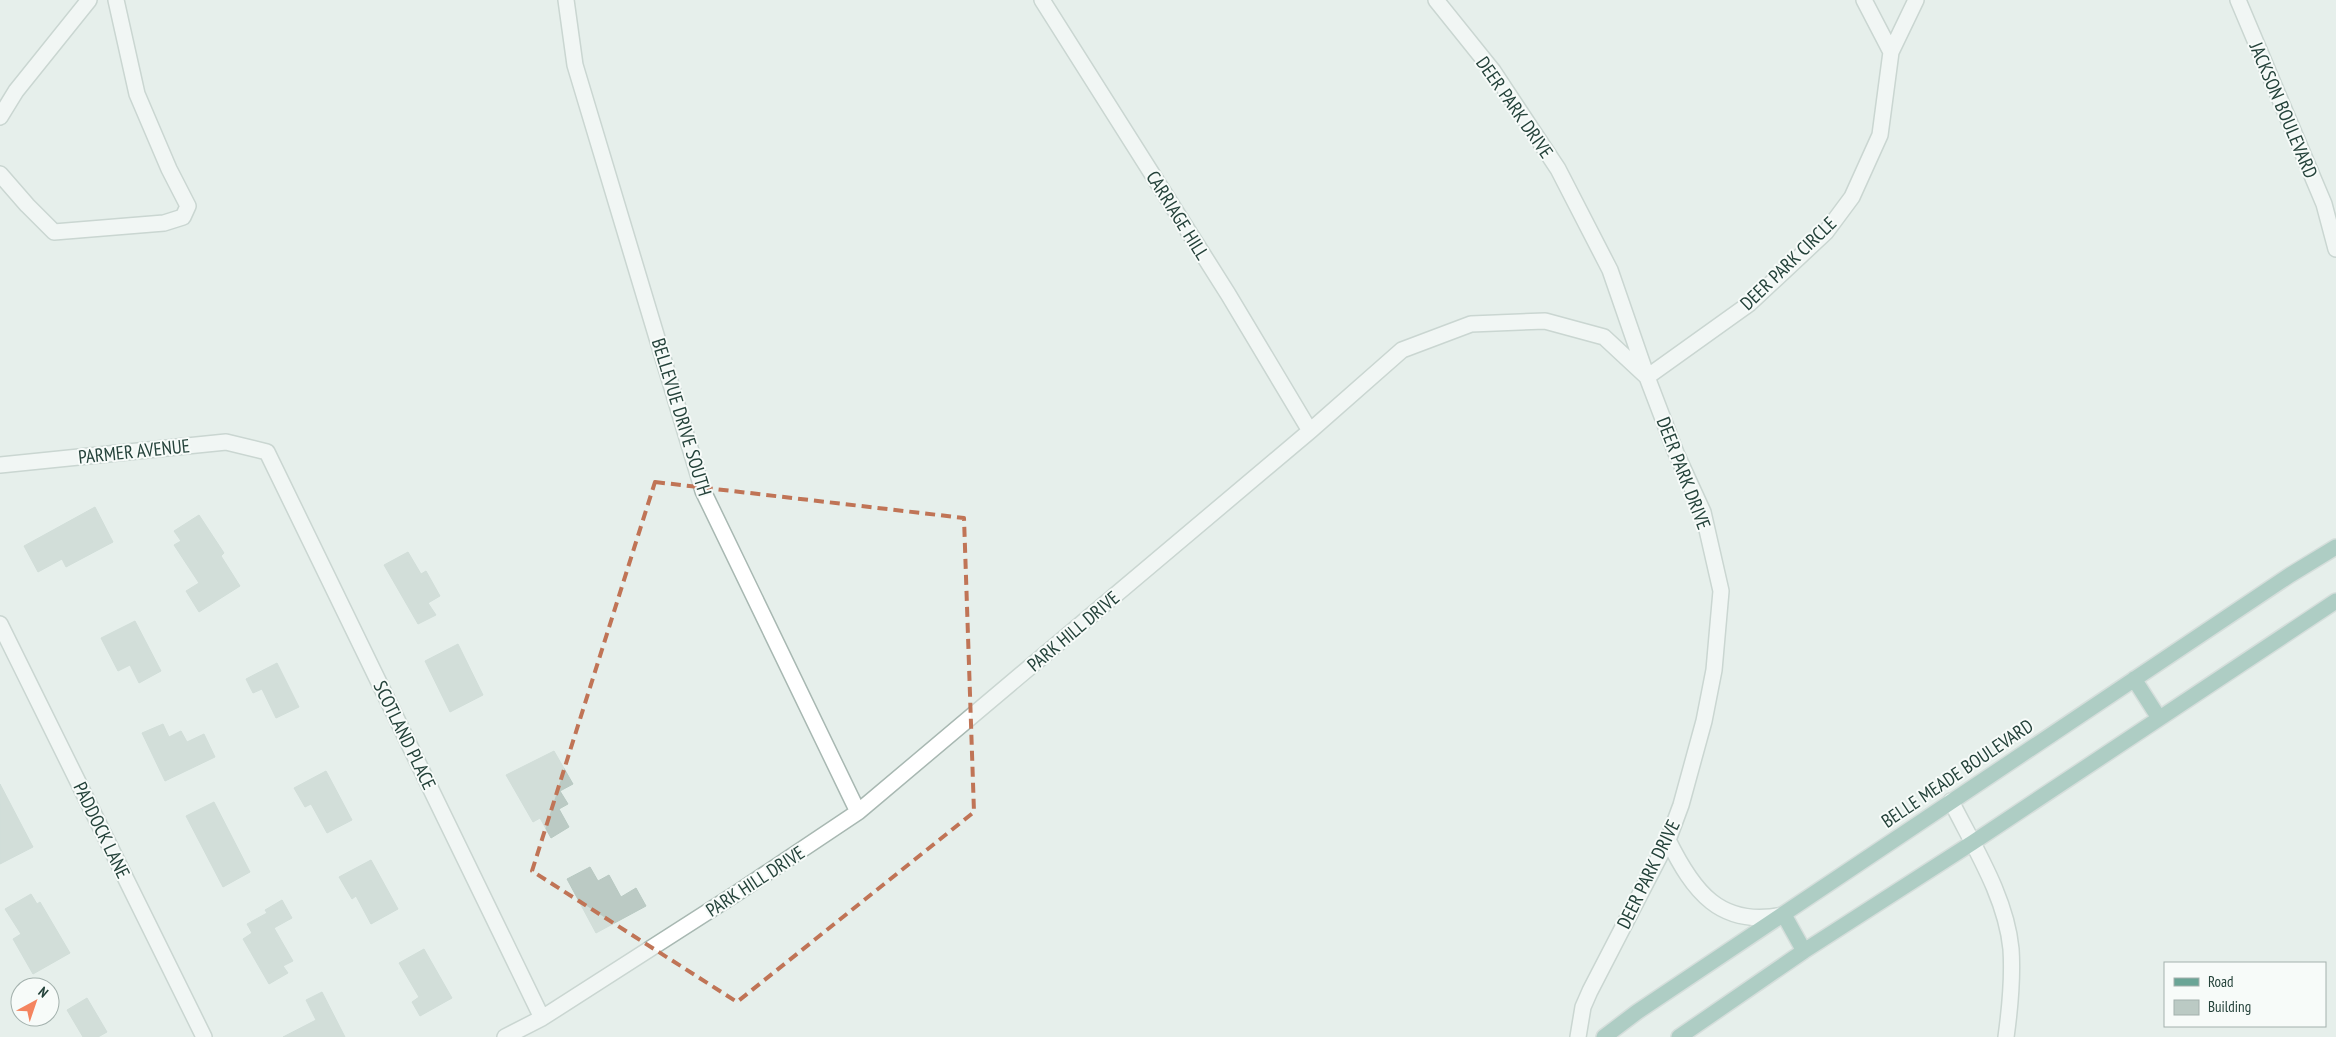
<svg xmlns="http://www.w3.org/2000/svg" width="2336" height="1037" font-family="'PT Sans Narrow',sans-serif">
	<style>
		.building { fill: #bbcac4; stroke: #b8c9c2 }
		.lines { fill: none; stroke-linecap: round; stroke-linejoin: round }
		.minor-casing { stroke: #a8b8b2; stroke-width: 18 }
		.major-casing { stroke: #c2cac8; stroke-width: 18 }
		.minor { stroke: #fff; stroke-width: 15 }
		.major { stroke: #6aa596; stroke-width: 15 }
		.marked { fill: none; stroke: #c07456; stroke-width: 4; stroke-dasharray: 10 6; stroke-linejoin: round }
		.labels { text-anchor: middle; dominant-baseline: central; stroke-width: 4; stroke-linejoin: round; paint-order: stroke }
		.street-label { font-size: 19px; fill: #24423a; stroke: #f7fbf9 }
	</style>
	<rect width="100%" height="100%" fill="#e6efeb"/>
	<path class="building" d="M 95,507 L 113,542 L 66,567 L 62,559 L 38,572 L 24,546 Z
		M 199,515 L 224,553 L 221,556 L 240,586 L 199,612 L 186,591 L 199,583 L 174,545 L 181,541 L 174,531 Z
		M 408,552 L 421,574 L 426,571 L 440,596 L 428,603 L 436,615 L 418,624 L 384,565 Z
		M 135,621 L 161,671 L 139,683 L 130,665 L 118,671 L 101,638 Z
		M 458,644 L 483,695 L 450,712 L 425,661 Z
		M 277,663 L 299,707 L 276,718 L 262,689 L 253,693 L 246,679 Z
		M 163,724 L 169,737 L 181,731 L 187,742 L 204,734 L 215,757 L 165,781 L 142,733 Z
		M 554,751 L 573,784 L 560,791 L 568,804 L 559,809 L 569,827 L 551,838 L 540,818 L 533,822 L 506,775 Z
		M 326,771 L 352,820 L 327,833 L 311,804 L 305,807 L 294,788 Z
		M 0,784 L 33,847 L 0,864 Z
		M 214,802 L 250,872 L 223,887 L 186,816 Z
		M 371,860 L 398,909 L 371,924 L 356,896 L 352,899 L 339,877 Z
		M 590,867 L 598,881 L 609,875 L 621,897 L 636,888 L 646,906 L 596,933 L 567,879 Z
		M 31,894 L 37,904 L 40,902 L 70,953 L 33,974 L 13,939 L 21,934 L 5,909 Z
		M 282,900 L 292,918 L 274,928 L 293,961 L 283,966 L 288,973 L 269,984 L 243,939 L 252,933 L 247,924 L 267,913 L 265,910 Z
		M 424,949 L 452,998 L 420,1016 L 412,1002 L 419,997 L 399,963 Z
		M 322,992 L 345,1037 L 283,1037 L 316,1020 L 306,1000 Z
		M 87,998 L 107,1032 L 98,1037 L 83,1037 L 67,1010 Z"/>
	<g class="lines">
		<g class="minor-casing">
			<path id="minor" d="M 566,0 L 575,65 L 703,491 L 858,812
				M 1042,0 L 1228,294 L 1310,431
				M 1436,0 L 1493,71 L 1558,169 L 1610,270 L 1647,377 L 1676,453 L 1703,512 L 1721,591 L 1714,670 L 1704,721 L 1681,805 L 1668,840 L 1590,991 L 1583,1007 L 1578,1037
				M 2238,0 L 2324,204 L 2336,249
				M 1891,52 L 1916,0
				M 0,117 L 16,91 L 89,0
				M 0,174 L 27,205 L 54,232 L 164,223 L 183,217 L 188,206 L 169,169 L 137,94 L 116,0
				M 0,465 L 226,442 L 267,452 L 542,1018
				M 0,624 L 204,1037
				M 1951,801 C 1974,847 2006,897 2011,949 C 2013,979 2010,1008 2006,1037
				M 1668,840 C 1693,891 1720,928 1783,915
				M 505,1037 L 542,1018 L 737,893 L 858,812 L 1310,431 L 1402,350 L 1471,324 L 1545,321 L 1604,337 L 1647,377 L 1749,304 L 1826,232 L 1852,197 L 1880,135 L 1891,52 L 1864,0"/>
		</g>
		<g class="major-casing">
			<path id="major" d="M 2134,679 L 2159,718
				M 1784,915 L 1804,951
				M 1604,1037 L 1637,1012 L 2290,575 L 2336,547
				M 1679,1037 L 1804,951 L 1972,843 L 2336,601"/>
		</g>
		<use href="#minor" class="minor"/>
		<use href="#major" class="major"/>
	</g>
	<path d="M0 0H2336V1037H0ZM 655,482 L 964,518 L 974,812 L 737,1002 L 532,871 Z" fill="#e6efeb" fill-opacity=".55" fill-rule="evenodd"/>
	<path class="marked" d="M 655,482 L 964,518 L 974,812 L 737,1002 L 532,871 Z"/>
	<g class="labels">
		<g class="street-label">
			<text transform="translate(1515 107) rotate(55)">DEER PARK DRIVE</text>
			<text transform="translate(2284 110) rotate(67)">JACKSON BOULEVARD</text>
			<text transform="translate(1178 215) rotate(58)">CARRIAGE HILL</text>
			<text transform="translate(1788 263) rotate(-44)">DEER PARK CIRCLE</text>
			<text transform="translate(682 417) rotate(73)">BELLEVUE DRIVE SOUTH</text>
			<text transform="translate(134 451) rotate(-6)">PARMER AVENUE</text>
			<text transform="translate(1684 473) rotate(69)">DEER PARK DRIVE</text>
			<text transform="translate(1073 631) rotate(-40)">PARK HILL DRIVE</text>
			<text transform="translate(405 735) rotate(64)">SCOTLAND PLACE</text>
			<text transform="translate(1957 773) rotate(-34)">BELLE MEADE BOULEVARD</text>
			<text transform="translate(102 830) rotate(64)">PADDOCK LANE</text>
			<text transform="translate(1648 874) rotate(-64)">DEER PARK DRIVE</text>
			<text transform="translate(755 881) rotate(-33)">PARK HILL DRIVE</text>
		</g>
	</g>
	<rect x="2164" y="962" width="162" height="65" fill="#f7fbf9" stroke="#a3b1ad"/>
	<rect x="2174" y="978" width="25" height="8" fill="#6aa596" stroke="#a3b1ad"/>
	<text x="2208" y="987" font-size="15" fill="#24423a">Road</text>
	<rect x="2174" y="1000" width="25" height="15" fill="#bbcac4" stroke="#a3b1ad"/>
	<text x="2208" y="1012" font-size="15" fill="#24423a">Building</text>
	<g transform="translate(35 1002) rotate(40)"><circle r="24" fill="#f7fbf9" stroke="#a3b1ad"/>
	<path d="M0-4L9 19L0 12L-9 19Z" fill="#f4845f"/>
	<text y="-8" font-size="14" font-weight="bold" text-anchor="middle" fill="#24423a">N</text>
	</g>
</svg>
